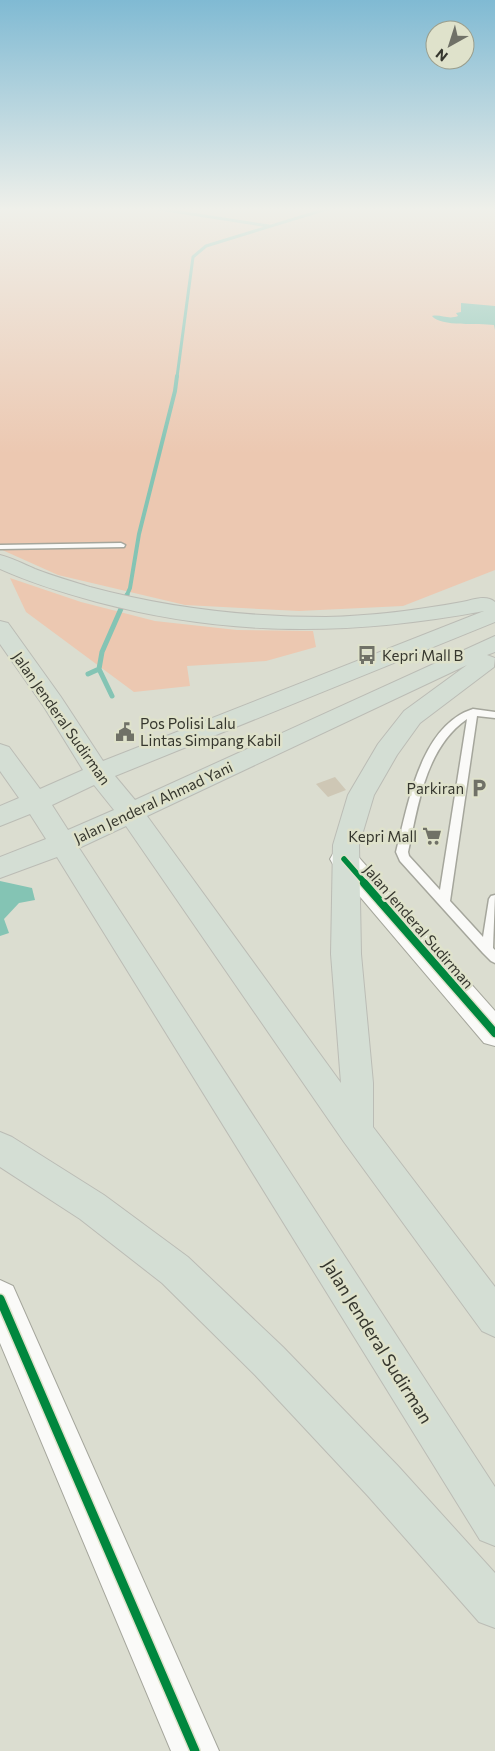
<svg xmlns="http://www.w3.org/2000/svg" width="495" height="1751" font-family="Commissioner,sans-serif">
	<style>
		.green { fill: #ecc8b1 }
		.water { fill: #84c4b4 }
		.lines { fill: none; stroke-linecap: round; stroke-linejoin: round }
		.stream-far2 { stroke: #84c4b4; stroke-width: 3 }
		.stream-far1 { stroke: #84c4b4; stroke-width: 4 }
		.stream { stroke: #84c4b4; stroke-width: 5 }
		.building { fill: #cec7b5 }
		.service-casing { stroke: #a5a69c; stroke-width: 3 }
		.tertiary-casing { stroke: #a5a69c; stroke-width: 2 }
		.trunk-casing { stroke: #bbbcb5; stroke-width: 2 }
		.service { fill: #fafaf8; fill-rule: evenodd }
		.tertiary { fill: #fafaf8; fill-rule: evenodd }
		.trunk { fill: #d4ded4; fill-rule: evenodd }
		.cycleway-far2-casing { stroke: #dfe2cb; stroke-width: 8 }
		.cycleway-far1-casing { stroke: #dfe2cb; stroke-width: 11 }
		.cycleway-casing { stroke: #dfe2cb; stroke-width: 12 }
		.cycleway-far2 { stroke: #00873e; stroke-width: 5.5 }
		.cycleway-far1 { stroke: #00873e; stroke-width: 8 }
		.cycleway { stroke: #00873e; stroke-width: 9 }
		.labels { text-anchor: middle; dominant-baseline: central; stroke-width: 5; stroke-linejoin: round; paint-order: stroke }
		.poi-label { font-size: 15px; fill: #36372e; stroke: #dfe2cb; text-anchor: start }
		.street-label { font-size: 15px; fill: #36372e; stroke: #dfe2cb }
		.near-street-label { font-size: 18px; fill: #36372e; stroke: #dfe2cb }
	</style>
	<rect width="100%" height="100%" fill="#dbddd0"/>
	<path class="green" d="M 0,208 L 495,208 L 495,570 L 403,606 L 299,611 L 185,605 L 58,575 L 0,549 Z
		M 10,578 L 81,602 L 155,621 L 237,630 L 313,631 L 316,647 L 266,661 L 187,666 L 190,686 L 134,692 L 26,612 Z"/>
	<path class="water" d="M 461,303 L 495,306 L 495,330 L 494,325 C 479,323 441,327 432,316 C 441,314 448,320 458,316 L 456,313 L 461,312 Z
		M 0,881 L 32,888 L 35,900 L 19,903 L 4,919 L 9,933 L 0,936 Z"/>
	<g class="lines">
		<path class="stream-far2" d="M 153,208 L 269,226
			M 177,377 L 193,257 L 206,246 L 330,208"/>
		<path class="stream-far1" d="M 126,597 L 130,588 L 139,534 L 175,391 L 177,376"/>
		<path class="stream" d="M 88,674 L 99,669
			M 112,696 L 99,669 L 102,652 L 127,595"/>
	</g>
	<path class="building" d="M 335,777 L 346,790 L 328,797 L 316,784 Z"/>
	<g class="lines">
		<g class="service-casing">
			<path id="service" d="M 121,543 L 125,545 L 124,547 L 0,549 L 0,545 Z
				M 473,709 L 495,712 L 495,718 L 477,716 L 450,901 L 483,937 L 489,899 L 491,896 L 495,895 L 493,948 L 495,950 L 495,963 L 491,961 L 483,953 L 400,861 L 396,852 C 408,805 420,726 473,709 ZM 467,719 L 440,890 L 409,856 L 408,852 C 418,806 425,748 467,719 Z"/>
		</g>
		<g class="tertiary-casing">
			<path id="tertiary" d="M 344,849 L 354,852 L 495,1011 L 495,1046 L 484,1043 L 334,866 L 330,859 L 334,852 Z
				M 0,1280 L 13,1286 L 219,1751 L 171,1751 L 0,1343 Z"/>
		</g>
		<g class="trunk-casing">
			<path id="trunk" d="M 0,555 C 12,558 24,564 35,569 C 53,576 71,581 90,587 C 168,608 245,617 326,617 C 372,616 418,610 462,602 C 472,600 487,594 495,602 L 495,622 L 115,776 L 135,800 L 495,636 L 495,652 L 487,655 L 495,658 L 494,667 L 420,723 L 397,755 L 374,795 L 359,845 L 361,954 L 373,1083 L 373,1127 L 495,1287 L 495,1337 L 482,1331 L 344,1142 L 126,826 L 79,848 L 495,1487 L 495,1546 L 480,1540 L 57,857 L 0,878 L 0,857 L 46,839 L 30,814 L 0,826 L 0,806 L 19,798 L 0,771 L 0,744 L 9,747 L 40,789 L 83,770 L 44,707 L 0,644 L 0,621 L 8,623 L 61,697 L 103,761 L 484,611 C 350,636 229,637 97,602 C 64,593 31,583 0,569 ZM 467,665 L 404,711 L 378,744 L 348,795 L 333,845 L 331,954 L 341,1083 L 147,816 ZM 94,785 L 114,810 L 68,830 L 52,805 Z
				M 0,1132 L 12,1137 L 104,1195 L 188,1257 L 283,1347 L 398,1466 L 495,1573 L 495,1628 L 479,1622 L 368,1496 L 255,1375 L 162,1283 L 80,1219 L 0,1167 Z"/>
		</g>
		<use href="#service" class="service"/>
		<use href="#tertiary" class="tertiary"/>
		<use href="#trunk" class="trunk"/>
		<g class="cycleway-far2-casing">
			<path id="cycleway-far2" d="M 344,859 L 366,884"/>
		</g>
		<g class="cycleway-far1-casing">
			<path id="cycleway-far1" d="M 364,883 L 495,1033"/>
		</g>
		<g class="cycleway-casing">
			<path id="cycleway" d="M 0,1299 L 195,1751"/>
		</g>
		<use href="#cycleway-far2" class="cycleway-far2"/>
		<use href="#cycleway-far1" class="cycleway-far1"/>
		<use href="#cycleway" class="cycleway"/>
	</g>
	<linearGradient id="sky" x2="0" y2="1"><stop stop-color="#80bad3"/><stop offset="0.46" stop-color="#eff0ea"/><stop offset="1" stop-color="#eff0ea" stop-opacity="0"/></linearGradient>
	<rect width="495" height="454" fill="url(#sky)"/>
	<defs>
		<g id="bus-bare" transform="scale(1.5)"><path d="M-5-6H5V4H4V6H2V4H-2V6H-4V4H-5ZM-3.5-4V0h7V-4ZM-3.5 1.2v1.5H-2V1.2ZM2 1.2v1.5H3.5V1.2Z" fill="#707167" stroke="#dfe2cb" stroke-width="2.5" paint-order="stroke"/></g>
		<g id="civic-bare" transform="scale(1.5)"><path d="M-.6-6.5H3V-4.5H.6V-3L4-1V1h2V6H-6V1h2V-1L-.6-3ZM-1.2 2.5V6h2.4V2.5Z" fill="#707167" stroke="#dfe2cb" stroke-width="2.5" paint-order="stroke"/></g>
		<g id="parking-bare" transform="scale(1.5)"><path d="M-3.5-5.5H1a3.5 3.5 0 0 1 0 7H-1V5.5H-3.5ZM-1-3.4V-.6H.8a1.4 1.4 0 0 0 0-2.8Z" fill="#707167" stroke="#dfe2cb" stroke-width="2.5" paint-order="stroke"/></g>
		<g id="supermarket-bare" transform="scale(1.5)"><path d="M-6-5.5h2.5l.6 2H6L4.5 2H-2.5L-4.4-4H-6ZM-1.5 3.2a1.3 1.3 0 1 0 .1 0ZM3 3.2a1.3 1.3 0 1 0 .1 0Z" fill="#707167" stroke="#dfe2cb" stroke-width="2.5" paint-order="stroke"/></g>
	</defs>
	<g fill-rule="evenodd">
		<use href="#bus-bare" x="367" y="655"/>
		<use href="#civic-bare" x="125" y="732"/>
		<use href="#parking-bare" x="479" y="788"/>
		<use href="#supermarket-bare" x="432" y="836"/>
	</g>
	<g class="labels">
		<g class="poi-label">
			<text x="382" y="655">Kepri Mall B</text>
			<text x="140" y="723">Pos Polisi Lalu<tspan x="140" dy="17">Lintas Simpang Kabil</tspan></text>
			<text x="464" y="788" text-anchor="end">Parkiran</text>
			<text x="417" y="836" text-anchor="end">Kepri Mall</text>
		</g>
		<g class="street-label">
			<text transform="translate(62 718) rotate(55)">Jalan Jenderal Sudirman</text>
			<text transform="translate(153 802) rotate(-25)">Jalan Jenderal Ahmad Yani</text>
			<text transform="translate(419 926) rotate(49)">Jalan Jenderal Sudirman</text>
		</g>
		<g class="near-street-label">
			<text transform="translate(378 1341) rotate(58)">Jalan Jenderal Sudirman</text>
		</g>
	</g>
	<g transform="translate(450 45) rotate(219)"><circle r="24" fill="#dfe2cb" stroke="#9b9e8c"/>
	<path d="M0-4L9 19L0 12L-9 19Z" fill="#707167"/>
	<text y="-8" font-size="14" font-weight="bold" text-anchor="middle" fill="#36372e">N</text>
	</g>
</svg>
